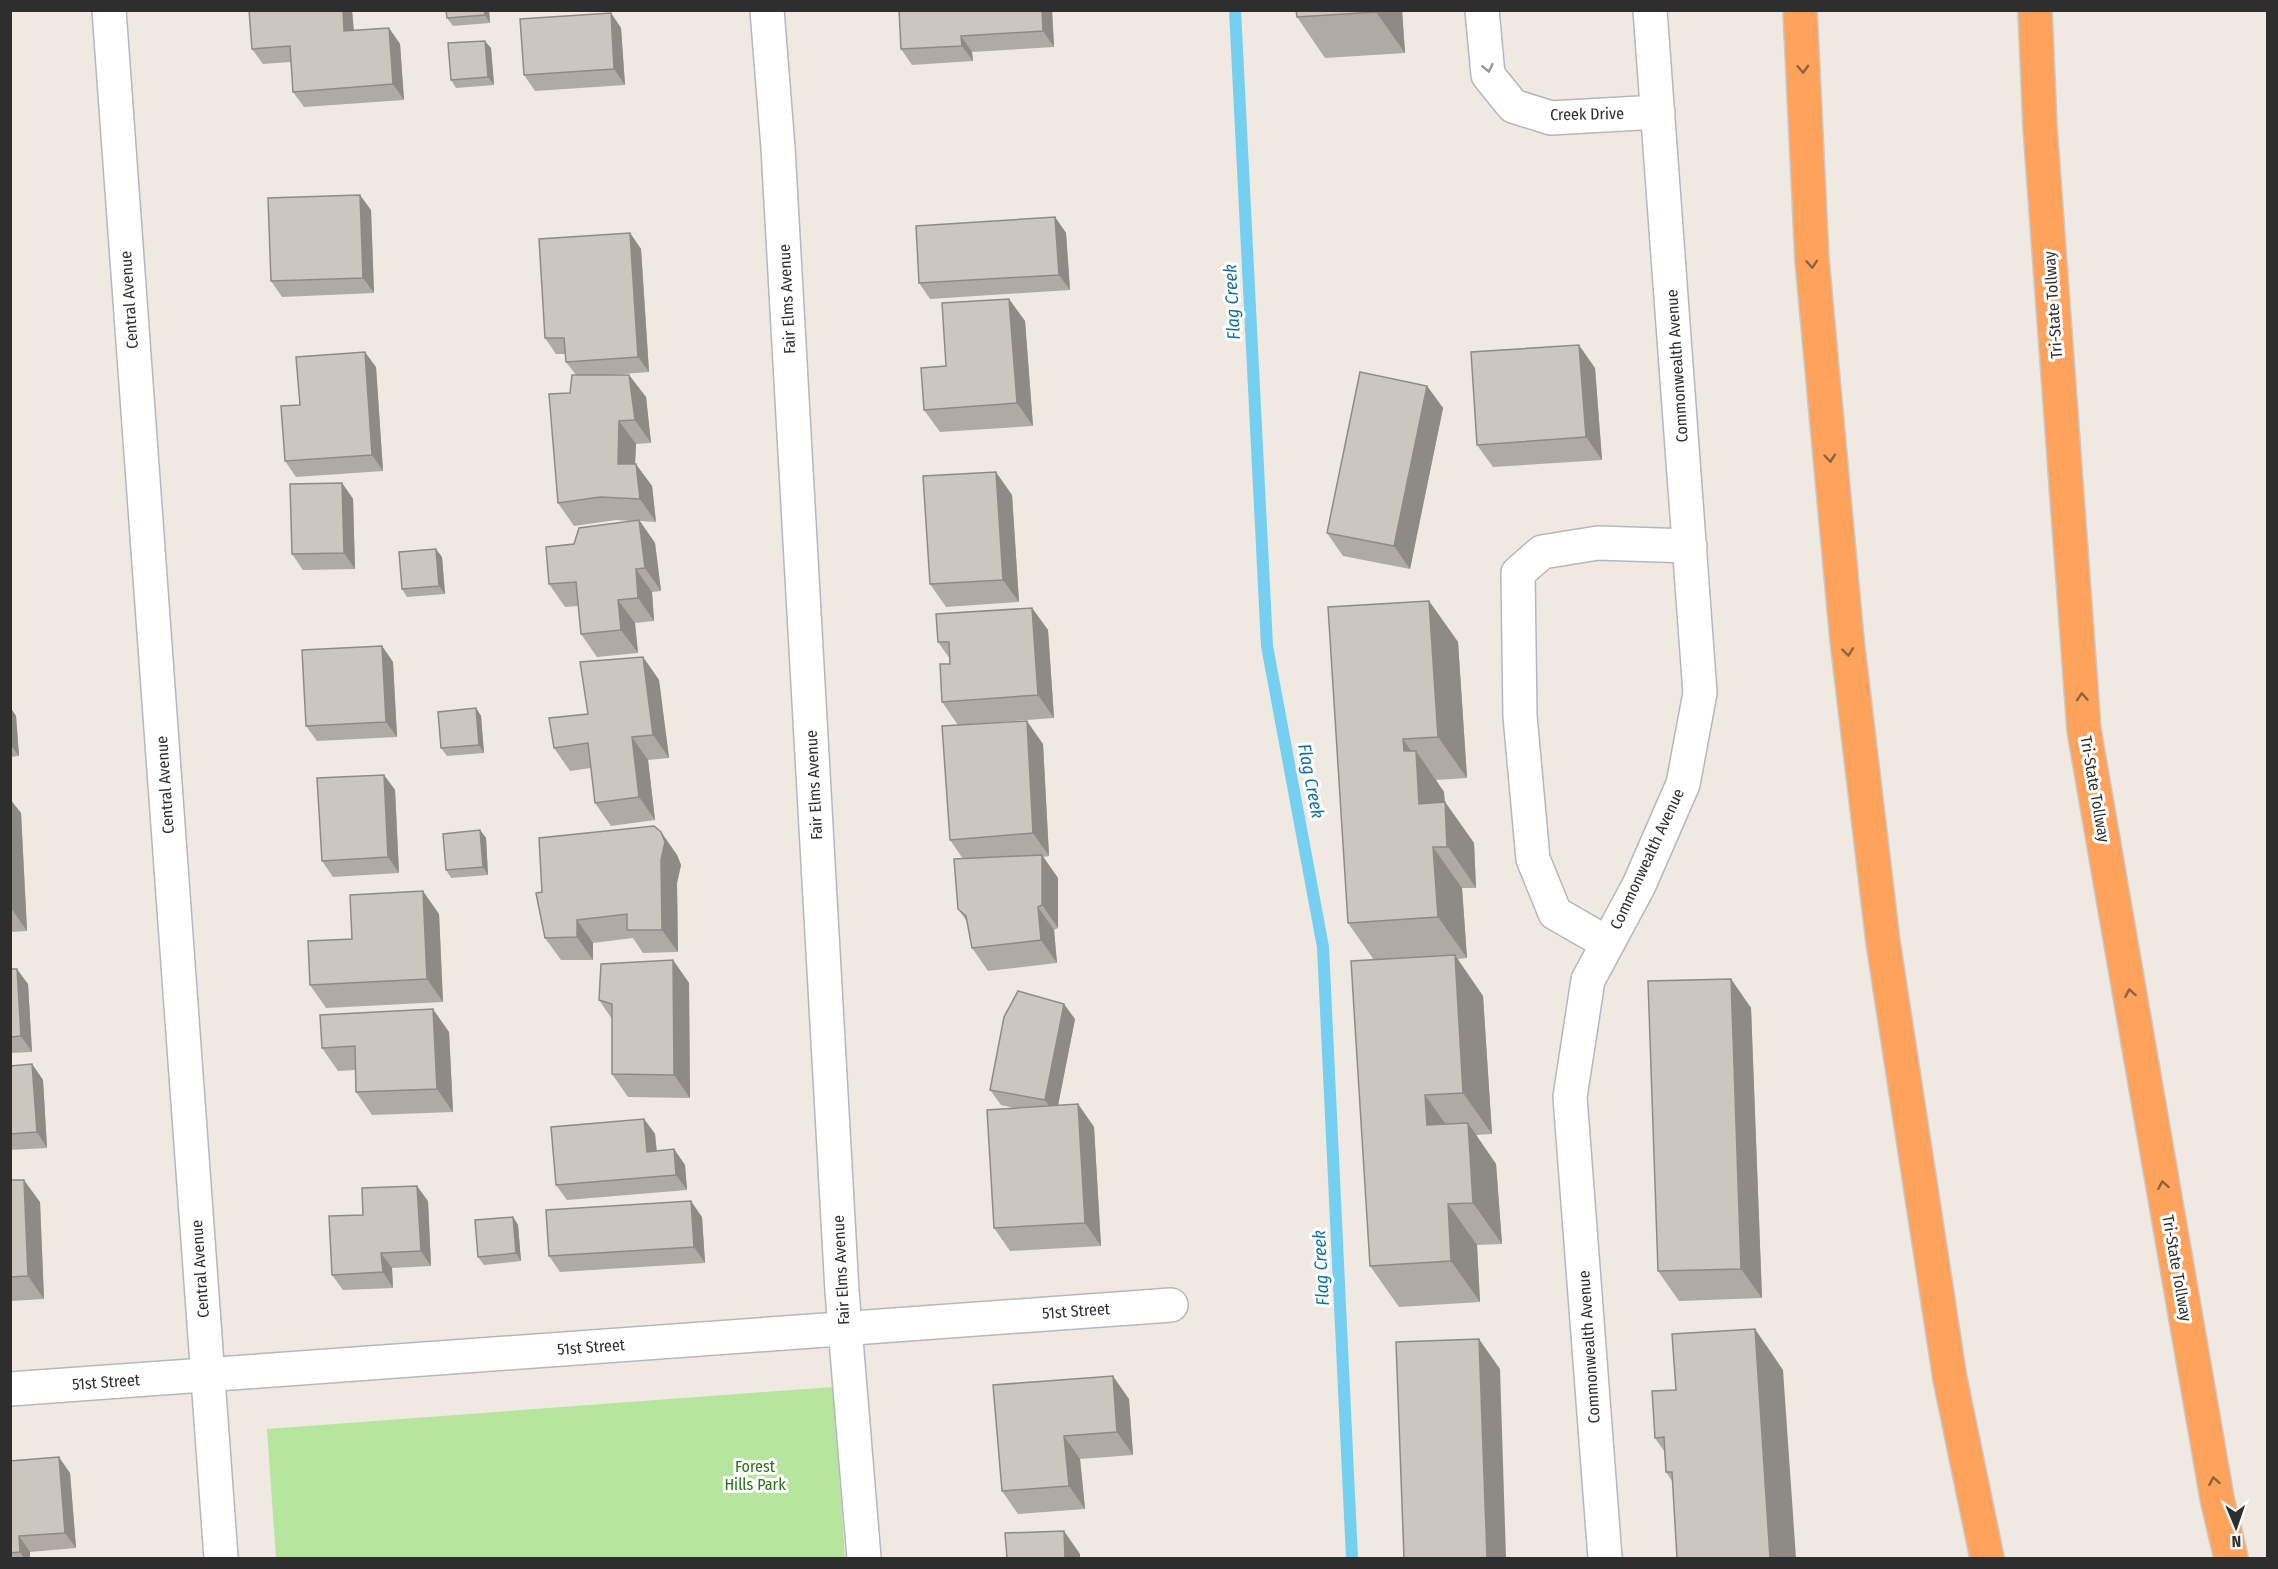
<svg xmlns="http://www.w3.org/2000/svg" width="2278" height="1569" font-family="'Fira Sans Condensed',sans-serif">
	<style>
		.green { fill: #b6e59e }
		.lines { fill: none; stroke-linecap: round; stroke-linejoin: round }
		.stream { stroke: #75cff0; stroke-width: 12 }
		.street-casing { stroke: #b4b7c1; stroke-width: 36 }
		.highway-casing { stroke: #c9c9c9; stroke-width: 36 }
		.street { stroke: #fff; stroke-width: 33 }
		.highway { stroke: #ffa35c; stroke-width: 33 }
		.wall { fill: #afaba4 }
		.shaded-wall { fill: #8e8b86 }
		.building { fill: #cbc7bf; stroke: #8e8b86; stroke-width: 1.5 }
		.oneway { stroke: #969696 }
		.oneway2 { stroke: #8c6343 }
		.labels { text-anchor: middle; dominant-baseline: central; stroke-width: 6; stroke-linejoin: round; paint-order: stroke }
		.street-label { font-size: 16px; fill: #2e2e2e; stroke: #fff }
		.park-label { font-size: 16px; fill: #2c6e1b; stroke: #fff }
		.water-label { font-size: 18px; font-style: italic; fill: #0d6fa3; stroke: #fff }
	</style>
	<rect width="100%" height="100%" fill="#efe9e1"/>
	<path class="green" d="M 833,1387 L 845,1558 L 276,1558 L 267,1429 Z"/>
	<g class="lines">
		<path class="stream" d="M 1235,10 L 1267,646 L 1323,947 L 1352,1558"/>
		<g class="street-casing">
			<path id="street" d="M 109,10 L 221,1558
				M 767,10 L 778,148 L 842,1291 L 864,1558
				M 1482,10 L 1488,75 L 1513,106 L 1551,118 L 1658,112
				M 1607,943 L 1555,913 L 1533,859 L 1520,716 L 1518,573 L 1542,552 L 1598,543 L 1690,546
				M 10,1389 L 1171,1305
				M 1605,1558 L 1570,1097 L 1588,980 L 1639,885 L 1683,784 L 1700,693 L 1650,10"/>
		</g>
		<g class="highway-casing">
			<path id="highway" d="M 1800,10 L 1812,260 L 1847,640 L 1883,942 L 1950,1379 L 1987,1558
				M 2035,10 L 2040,127 L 2084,730 L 2217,1498 L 2231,1558"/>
		</g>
		<use href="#street" class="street"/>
		<use href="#highway" class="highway"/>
	</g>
	<path class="wall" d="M 249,10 L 352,10 L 354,30 L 389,28 L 400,44 L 404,100 L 304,107 L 293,92 L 291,62 L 263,64 L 252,49 Z
		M 489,10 L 490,23 L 453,26 L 447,18 Z
		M 1052,10 L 1054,47 L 972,52 L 973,61 L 912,65 L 901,49 Z
		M 1296,10 L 1402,10 L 1405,53 L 1325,58 L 1297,17 Z
		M 611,13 L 621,28 L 625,85 L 535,91 L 524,75 Z
		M 491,48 L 494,85 L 456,88 L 451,80 Z
		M 371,210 L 374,293 L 282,297 L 271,281 Z
		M 1055,217 L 1066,233 L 1070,290 L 930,299 L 919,283 Z
		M 630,233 L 641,249 L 649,372 L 611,375 L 629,375 L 646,397 L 651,443 L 636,444 L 635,464 L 652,486 L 656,522 L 640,521 L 655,543 L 661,591 L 652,592 L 654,621 L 635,623 L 638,653 L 597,657 L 581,634 L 578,606 L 565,607 L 549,584 L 574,544 L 632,521 L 616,520 L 574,526 L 558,503 L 570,393 L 576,375 L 566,362 L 566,354 L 556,354 L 545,338 Z
		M 1009,299 L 1025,321 L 1033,426 L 940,432 L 924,410 L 946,366 Z
		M 376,367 L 383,471 L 296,477 L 285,461 L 300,405 Z
		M 1595,368 L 1602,460 L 1493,467 L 1477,445 Z
		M 1427,386 L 1443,408 L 1410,569 L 1343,556 L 1327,533 Z
		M 342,483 L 353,499 L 355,569 L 303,570 L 292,554 Z
		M 1012,495 L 1019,602 L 946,607 L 930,584 Z
		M 442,557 L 445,594 L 407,597 L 402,589 Z
		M 1429,601 L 1458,642 L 1467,778 L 1436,780 L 1444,792 L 1445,802 L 1474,843 L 1476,888 L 1462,888 L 1467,958 L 1457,959 L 1483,996 L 1492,1134 L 1476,1135 L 1496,1164 L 1502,1244 L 1477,1245 L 1480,1302 L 1399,1307 L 1370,1266 L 1374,960 L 1348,923 Z
		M 1032,608 L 1048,630 L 1054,718 L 958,725 L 942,702 L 950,664 L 950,659 L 938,642 Z
		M 382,646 L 393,662 L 397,737 L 317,741 L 306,726 Z
		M 643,657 L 659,680 L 669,758 L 648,760 L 655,820 L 611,826 L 595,803 L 591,768 L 570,771 L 554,748 Z
		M 10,707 L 16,716 L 19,756 L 10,757 Z
		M 476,708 L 481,716 L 484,753 L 447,756 L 441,748 Z
		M 1043,744 L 1049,856 L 1043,857 L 1058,878 L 1058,928 L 1054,930 L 1057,963 L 988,971 L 972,948 L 968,923 L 958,909 L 963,859 L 950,840 Z
		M 384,775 L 395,790 L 399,873 L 333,877 L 322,861 Z
		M 10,799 L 21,813 L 27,931 L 10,932 Z
		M 480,830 L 486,838 L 488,875 L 451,878 L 446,870 Z
		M 661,832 L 677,855 L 681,865 L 677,883 L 678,952 L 643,953 L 633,938 L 593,943 L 593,960 L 561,960 L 545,938 L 542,892 Z
		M 439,914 L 443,1002 L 326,1008 L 310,985 L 352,939 Z
		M 673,960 L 689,983 L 690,1098 L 628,1097 L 612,1074 L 612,1019 L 599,1000 Z
		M 10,969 L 28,984 L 32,1052 L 10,1053 Z
		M 1731,979 L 1751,1008 L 1762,1298 L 1679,1301 L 1658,1271 Z
		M 1075,1019 L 1058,1105 L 1078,1104 L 1094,1127 L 1101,1246 L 1010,1251 L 994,1228 L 1014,1108 L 1001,1105 L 990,1090 Z
		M 449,1032 L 453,1112 L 372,1115 L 356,1092 L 356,1070 L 338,1071 L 322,1048 Z
		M 32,1064 L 43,1080 L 47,1148 L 10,1150 L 10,1066 Z
		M 644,1119 L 655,1134 L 657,1151 L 674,1149 L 685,1165 L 687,1190 L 567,1200 L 556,1185 Z
		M 10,1180 L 40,1202 L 44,1299 L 10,1301 Z
		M 428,1201 L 431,1266 L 392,1268 L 393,1288 L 343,1290 L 332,1275 L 363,1215 Z
		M 513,1217 L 518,1225 L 521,1261 L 484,1265 L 478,1257 Z
		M 702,1217 L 705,1263 L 560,1272 L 549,1256 Z
		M 1783,1370 L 1672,1481 L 1666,1472 L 1664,1451 L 1655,1438 L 1676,1390 Z
		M 993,1385 L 1129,1399 L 1133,1455 L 1080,1459 L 1085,1509 L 1018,1514 L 1002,1491 Z
		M 10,1461 L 70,1473 L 76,1548 L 30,1552 L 30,1558 L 10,1558 Z"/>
	<path class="shaded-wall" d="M 343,10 L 352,10 L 355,47 L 344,31 Z
		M 484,10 L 489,10 L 490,23 L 485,15 Z
		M 1042,10 L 1052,10 L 1054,47 L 1043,31 Z
		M 1376,10 L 1402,10 L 1405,53 L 1376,12 Z
		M 611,13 L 621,28 L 625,85 L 614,69 Z
		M 389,28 L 400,44 L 404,100 L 393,84 Z
		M 961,36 L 972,52 L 973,61 L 962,46 Z
		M 485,41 L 491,48 L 494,85 L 488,77 Z
		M 360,195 L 371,210 L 374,293 L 363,278 Z
		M 1055,217 L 1066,233 L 1070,290 L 1059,275 Z
		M 630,233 L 641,249 L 649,372 L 638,357 Z
		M 1009,299 L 1025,321 L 1033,426 L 1017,403 Z
		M 1579,345 L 1595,368 L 1602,460 L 1586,437 Z
		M 365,352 L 376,367 L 383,471 L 372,455 Z
		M 629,375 L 646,397 L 651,443 L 635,420 Z
		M 1427,386 L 1443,408 L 1410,569 L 1394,546 Z
		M 619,421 L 636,444 L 634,487 L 618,464 Z
		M 636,464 L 652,486 L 656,522 L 640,499 Z
		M 996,472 L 1012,495 L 1019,602 L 1003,580 Z
		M 342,483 L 353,499 L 355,569 L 344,553 Z
		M 639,520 L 655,543 L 661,591 L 645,568 Z
		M 436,549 L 442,557 L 445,594 L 439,586 Z
		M 636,569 L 652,592 L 654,621 L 638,598 Z
		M 618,600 L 635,623 L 638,653 L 621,630 Z
		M 1429,601 L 1458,642 L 1467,778 L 1438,737 Z
		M 1032,608 L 1048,630 L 1054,718 L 1038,695 Z
		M 382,646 L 393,662 L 397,737 L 386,722 Z
		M 643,657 L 659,680 L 669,758 L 653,735 Z
		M 10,707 L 16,716 L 19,756 L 10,744 Z
		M 476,708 L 481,716 L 484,753 L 479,745 Z
		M 1027,721 L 1043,744 L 1049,856 L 1033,833 Z
		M 632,737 L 648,760 L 655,820 L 639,797 Z
		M 1403,739 L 1416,758 L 1416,751 L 1444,792 L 1445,811 L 1445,802 L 1474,843 L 1476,888 L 1419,804 L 1404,751 Z
		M 384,775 L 395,790 L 399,873 L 388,857 Z
		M 10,799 L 21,813 L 27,931 L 11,908 Z
		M 480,830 L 486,838 L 488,875 L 483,867 Z
		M 661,832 L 677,855 L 681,865 L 677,883 L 678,952 L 662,930 Z
		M 1433,847 L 1462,888 L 1467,958 L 1438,917 Z
		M 1042,855 L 1058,878 L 1058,928 L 1042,905 Z
		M 423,891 L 439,914 L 443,1002 L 427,979 Z
		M 1038,907 L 1054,930 L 1057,963 L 1041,940 Z
		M 577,920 L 593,943 L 593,960 L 577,937 Z
		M 1455,955 L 1483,996 L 1492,1134 L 1463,1093 Z
		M 673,960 L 689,983 L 690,1098 L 674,1075 Z
		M 17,969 L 28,984 L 32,1052 L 21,1036 Z
		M 1731,979 L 1751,1008 L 1762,1298 L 1741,1269 Z
		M 1064,1004 L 1075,1019 L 1056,1116 L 1045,1100 Z
		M 433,1009 L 449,1032 L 453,1112 L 437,1089 Z
		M 32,1064 L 43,1080 L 47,1148 L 37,1132 Z
		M 1425,1095 L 1454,1136 L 1427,1125 Z
		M 1078,1104 L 1094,1127 L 1101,1246 L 1085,1223 Z
		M 644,1119 L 655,1134 L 658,1167 L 647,1152 Z
		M 1468,1123 L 1496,1164 L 1502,1244 L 1473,1203 Z
		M 674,1149 L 685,1165 L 687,1190 L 676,1175 Z
		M 24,1180 L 40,1202 L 44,1299 L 28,1276 Z
		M 417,1186 L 428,1201 L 431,1266 L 421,1251 Z
		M 691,1201 L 702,1217 L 705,1263 L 694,1247 Z
		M 1448,1204 L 1477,1245 L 1480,1302 L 1451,1261 Z
		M 513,1217 L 518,1225 L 521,1261 L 516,1253 Z
		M 381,1253 L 392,1268 L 393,1288 L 383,1272 Z
		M 1755,1329 L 1783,1370 L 1796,1558 L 1770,1558 Z
		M 1479,1339 L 1500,1369 L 1506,1558 L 1487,1558 Z
		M 1113,1376 L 1129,1399 L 1133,1455 L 1117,1432 Z
		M 1064,1436 L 1080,1459 L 1085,1509 L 1069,1486 Z
		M 59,1457 L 70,1473 L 76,1548 L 65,1533 Z
		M 1064,1531 L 1080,1554 L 1080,1558 L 1065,1558 Z
		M 19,1536 L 30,1552 L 30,1558 L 24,1558 L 20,1552 Z"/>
	<path class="building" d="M 249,10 L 343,10 L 344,31 L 389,28 L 393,84 L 293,92 L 290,46 L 252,49 Z
		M 446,10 L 484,10 L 485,15 L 447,18 Z
		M 899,10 L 1042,10 L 1043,31 L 961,36 L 962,46 L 901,49 Z
		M 1296,10 L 1376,10 L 1376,12 L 1297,17 Z
		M 611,13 L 614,69 L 524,75 L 520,19 Z
		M 485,41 L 488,77 L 451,80 L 448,43 Z
		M 360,195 L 363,278 L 271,281 L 268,198 Z
		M 1055,217 L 1059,275 L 919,283 L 916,226 Z
		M 630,233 L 638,357 L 566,362 L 564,338 L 545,338 L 539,239 Z
		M 1009,299 L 1017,403 L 924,410 L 921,368 L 946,366 L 942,303 Z
		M 1579,345 L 1586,437 L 1477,445 L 1471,352 Z
		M 365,352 L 372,455 L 285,461 L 281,406 L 300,405 L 296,357 Z
		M 1360,372 L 1427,386 L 1394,546 L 1327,533 Z
		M 572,375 L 629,375 L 635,420 L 619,421 L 618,464 L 636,464 L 640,499 L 600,497 L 558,503 L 549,394 L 570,393 Z
		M 996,472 L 1003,580 L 930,584 L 923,476 Z
		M 342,483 L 344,553 L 292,554 L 290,484 Z
		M 639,520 L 645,568 L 636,569 L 638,598 L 618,600 L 621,630 L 581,634 L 576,582 L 549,584 L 546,547 L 574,544 L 579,528 Z
		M 436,549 L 439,586 L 402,589 L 399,552 Z
		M 1429,601 L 1438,737 L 1403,739 L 1404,751 L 1416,751 L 1419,804 L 1445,802 L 1447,847 L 1433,847 L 1438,917 L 1348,923 L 1328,607 Z
		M 1032,608 L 1038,695 L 942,702 L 940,664 L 950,664 L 949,642 L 938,642 L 936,614 Z
		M 382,646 L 386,722 L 306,726 L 302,650 Z
		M 643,657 L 653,735 L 632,737 L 639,797 L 595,803 L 588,743 L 554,748 L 549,718 L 588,714 L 580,662 Z
		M 476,708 L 479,745 L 441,748 L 438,712 Z
		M 1027,721 L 1033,833 L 950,840 L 942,726 Z
		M 384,775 L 388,857 L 322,861 L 317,778 Z
		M 654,826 L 661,832 L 665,842 L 661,860 L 662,930 L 627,930 L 627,914 L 577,920 L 577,937 L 545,938 L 536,893 L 542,892 L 539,838 Z
		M 480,830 L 483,867 L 446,870 L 443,834 Z
		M 1042,855 L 1042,905 L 1038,907 L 1041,940 L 972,948 L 966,916 L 958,909 L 954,859 Z
		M 423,891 L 427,979 L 310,985 L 308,941 L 352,939 L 350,895 Z
		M 1455,955 L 1463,1093 L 1425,1095 L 1427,1125 L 1468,1123 L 1473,1203 L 1448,1204 L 1451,1261 L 1370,1266 L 1351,961 Z
		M 673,960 L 674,1075 L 612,1074 L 612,1004 L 599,1000 L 601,964 Z
		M 10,969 L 17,969 L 21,1036 L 10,1037 Z
		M 1731,979 L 1741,1269 L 1658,1271 L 1648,981 Z
		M 1018,991 L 1064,1004 L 1045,1100 L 990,1090 L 1004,1017 Z
		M 433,1009 L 437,1089 L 356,1092 L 355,1046 L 322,1048 L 320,1015 Z
		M 32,1064 L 37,1132 L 10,1134 L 10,1066 Z
		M 1078,1104 L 1085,1223 L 994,1228 L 987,1110 Z
		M 644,1119 L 647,1152 L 674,1149 L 676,1175 L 556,1185 L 551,1127 Z
		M 10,1180 L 24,1180 L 28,1276 L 10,1277 Z
		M 417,1186 L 421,1251 L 381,1253 L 383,1272 L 332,1275 L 329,1216 L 363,1215 L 362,1188 Z
		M 691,1201 L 694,1247 L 549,1256 L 546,1210 Z
		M 513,1217 L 516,1253 L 478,1257 L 475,1220 Z
		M 1755,1329 L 1770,1558 L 1677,1558 L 1672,1472 L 1666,1472 L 1664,1437 L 1655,1438 L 1652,1391 L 1676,1390 L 1672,1334 Z
		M 1479,1339 L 1487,1558 L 1404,1558 L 1396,1342 Z
		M 1113,1376 L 1117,1432 L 1064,1436 L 1069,1486 L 1002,1491 L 993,1385 Z
		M 59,1457 L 65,1533 L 19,1536 L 20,1552 L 10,1553 L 10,1461 Z
		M 1064,1531 L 1065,1558 L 1007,1558 L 1005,1533 Z"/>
	<defs><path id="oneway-chevron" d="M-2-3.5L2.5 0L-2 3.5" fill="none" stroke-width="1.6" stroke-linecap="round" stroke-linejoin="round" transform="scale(1.5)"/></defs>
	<use class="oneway" href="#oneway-chevron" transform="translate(1488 68) rotate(78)"/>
	<g class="oneway2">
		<use href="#oneway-chevron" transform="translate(1803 69) rotate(87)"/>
		<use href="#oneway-chevron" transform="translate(1812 264) rotate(86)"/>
		<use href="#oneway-chevron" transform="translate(1830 458) rotate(85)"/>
		<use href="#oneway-chevron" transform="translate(1848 652) rotate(83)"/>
		<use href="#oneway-chevron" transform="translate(2082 697) rotate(-94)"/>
		<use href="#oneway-chevron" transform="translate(2130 993) rotate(-100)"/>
		<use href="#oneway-chevron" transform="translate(2163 1185) rotate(-100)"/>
		<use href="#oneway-chevron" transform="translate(2214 1481) rotate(-100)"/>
	</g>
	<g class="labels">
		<g class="street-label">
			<text transform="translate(1587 114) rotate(-1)">Creek Drive</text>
			<text transform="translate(787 299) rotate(-93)">Fair Elms Avenue</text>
			<text transform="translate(129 300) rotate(-94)">Central Avenue</text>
			<text transform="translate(2053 305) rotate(-94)">Tri-State Tollway</text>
			<text transform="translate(1677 366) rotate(-94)">Commonwealth Avenue</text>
			<text transform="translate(165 785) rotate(-94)">Central Avenue</text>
			<text transform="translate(814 785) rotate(-93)">Fair Elms Avenue</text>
			<text transform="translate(2095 789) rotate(80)">Tri-State Tollway</text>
			<text transform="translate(1647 859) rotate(-65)">Commonwealth Avenue</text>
			<text transform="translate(2177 1268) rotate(80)">Tri-State Tollway</text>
			<text transform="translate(200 1269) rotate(-94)">Central Avenue</text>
			<text transform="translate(841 1270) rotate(-93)">Fair Elms Avenue</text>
			<text transform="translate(1076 1311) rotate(-4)">51st Street</text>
			<text transform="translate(591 1347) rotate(-4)">51st Street</text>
			<text transform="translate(1589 1347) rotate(-94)">Commonwealth Avenue</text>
			<text transform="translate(106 1382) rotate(-4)">51st Street</text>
		</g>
		<g class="park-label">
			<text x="755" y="1466">Forest<tspan x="755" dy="18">Hills Park</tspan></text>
		</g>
		<g class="water-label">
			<text transform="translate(1232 302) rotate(-93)">Flag Creek</text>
			<text transform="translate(1311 781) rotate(79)">Flag Creek</text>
			<text transform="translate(1321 1268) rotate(-93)">Flag Creek</text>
		</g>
	</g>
	<rect width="2278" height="1569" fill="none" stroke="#2e2e2e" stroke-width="24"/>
	<g transform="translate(2236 1527) rotate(178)" stroke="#ffffff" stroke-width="4.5" paint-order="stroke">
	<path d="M0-4.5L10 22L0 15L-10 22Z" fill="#2e2e2e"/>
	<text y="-9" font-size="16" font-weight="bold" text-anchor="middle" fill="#2e2e2e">N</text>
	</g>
</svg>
